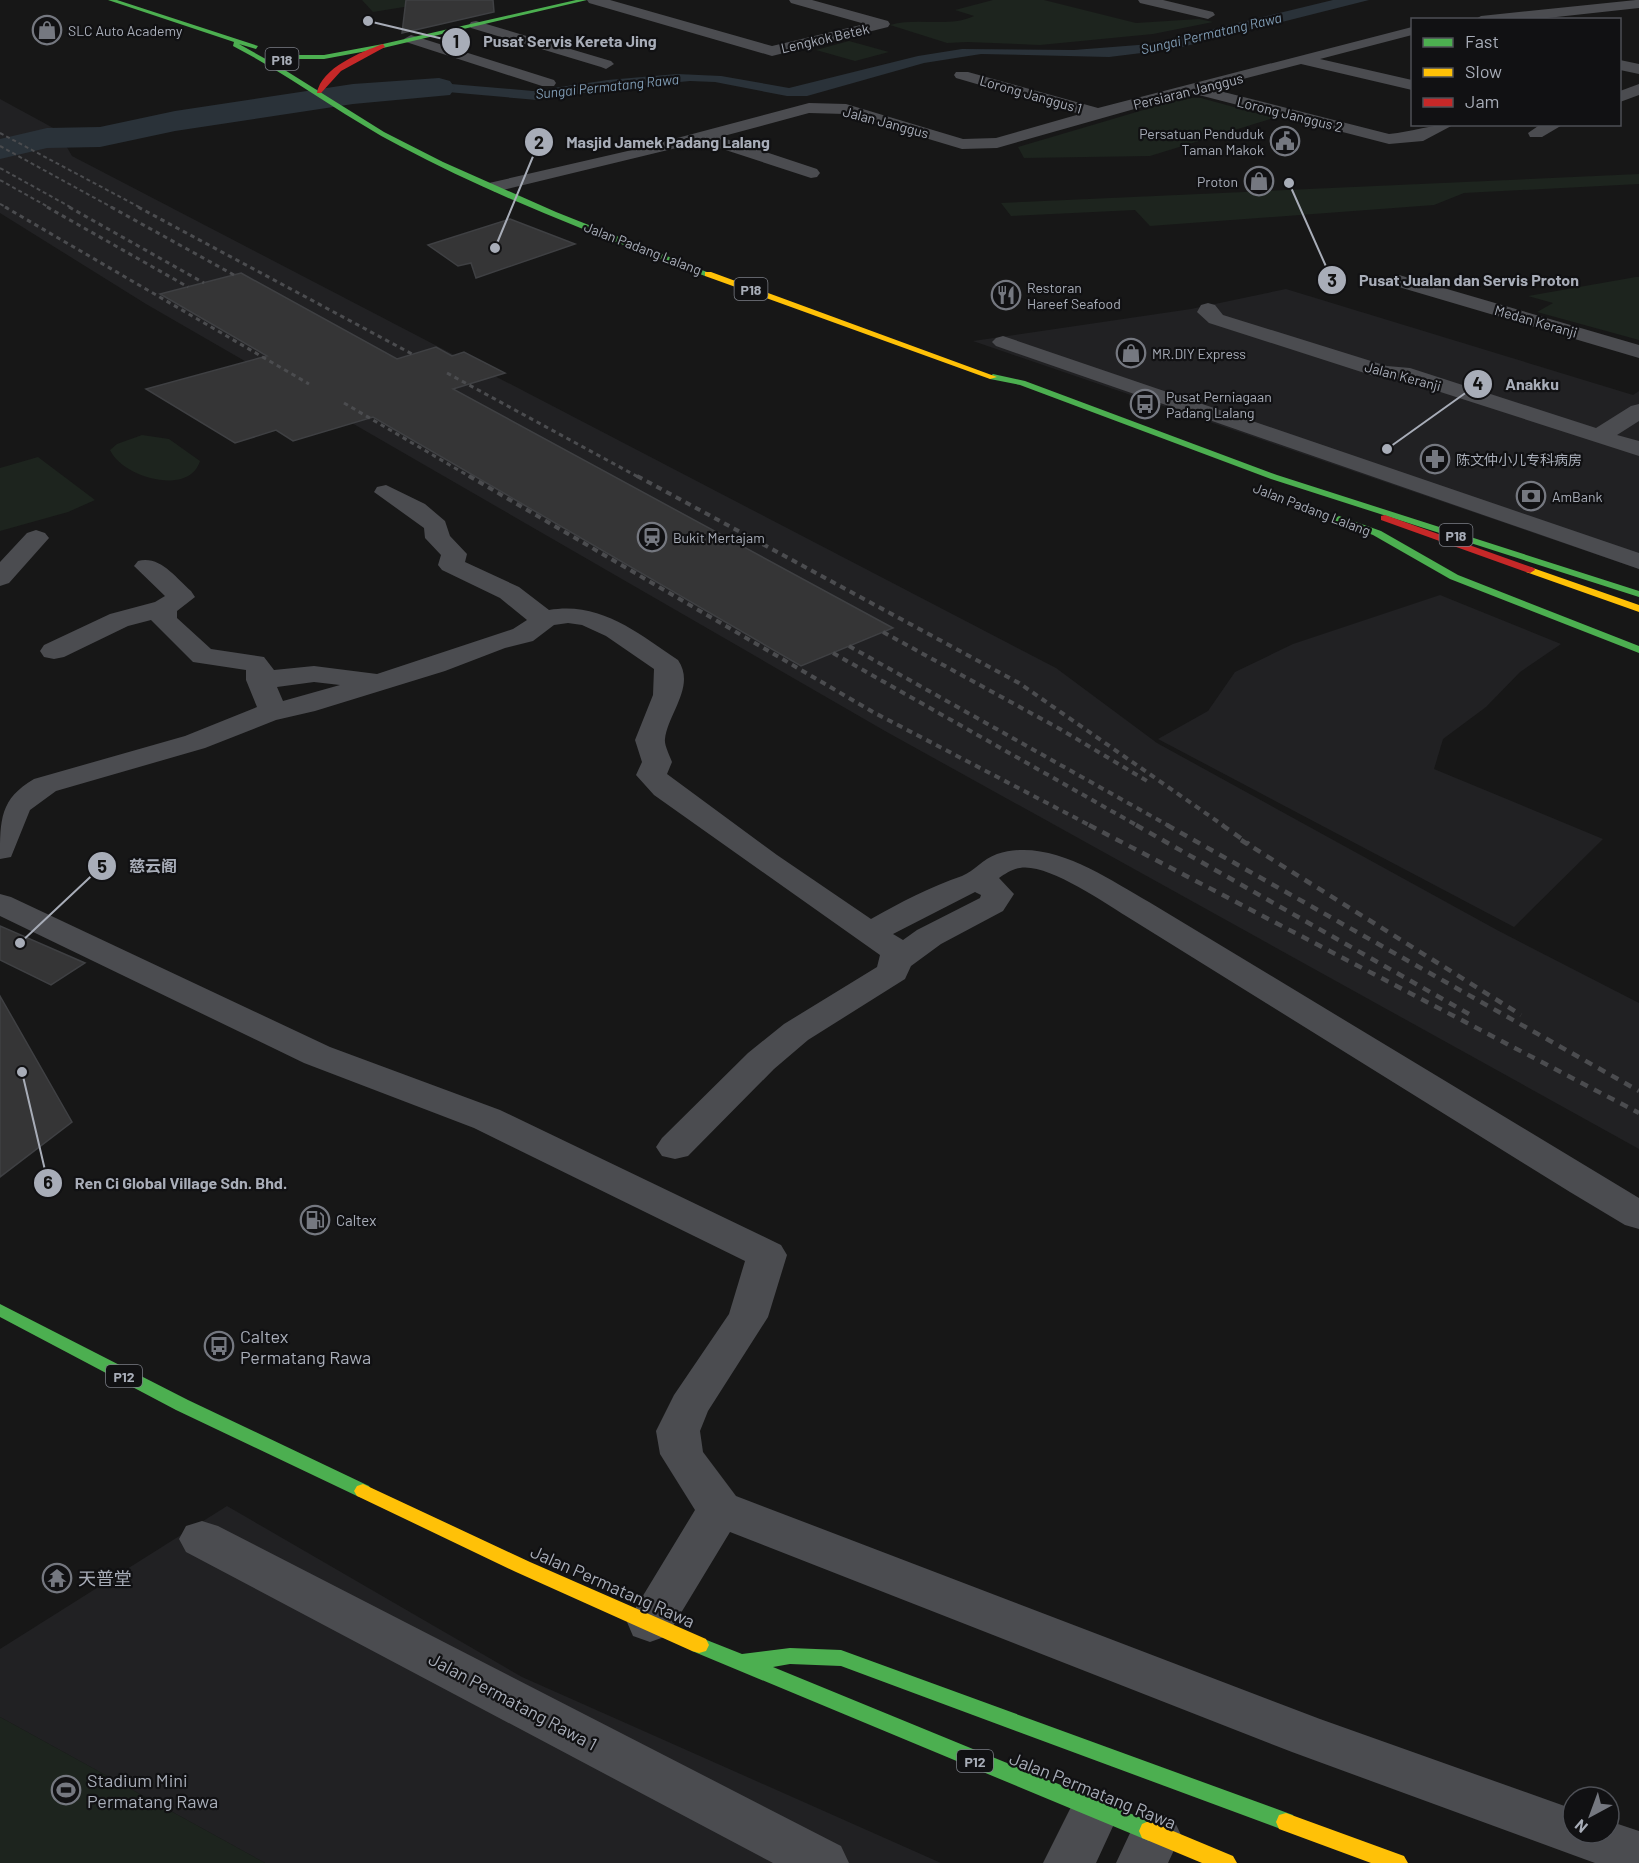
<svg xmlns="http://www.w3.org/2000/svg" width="1639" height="1863" font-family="Barlow,'Noto Sans SC',sans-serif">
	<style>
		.built { fill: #212123 }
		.green { fill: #1d241e }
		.water { fill: #2a3239 }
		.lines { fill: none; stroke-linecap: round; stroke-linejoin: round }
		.river { fill: #2a3239; fill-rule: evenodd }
		.building { fill: #353536; stroke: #3f4043; stroke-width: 1.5 }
		.street { fill: #4b4c50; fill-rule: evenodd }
		.fast { fill: #4caf50; fill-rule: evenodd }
		.slow { fill: #ffc107; fill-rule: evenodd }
		.jam { fill: #c62828; fill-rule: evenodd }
		.rail-far3 { stroke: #4b4c4f; stroke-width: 2; stroke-dasharray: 4 3; stroke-linecap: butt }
		.rail-far2 { stroke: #4b4c4f; stroke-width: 3; stroke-dasharray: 4.5 4; stroke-linecap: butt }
		.rail-far1 { stroke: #4b4c4f; stroke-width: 4; stroke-dasharray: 6 5; stroke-linecap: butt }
		.rail { stroke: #4b4c4f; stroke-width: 4.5; stroke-dasharray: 8 7; stroke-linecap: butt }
		.labels { text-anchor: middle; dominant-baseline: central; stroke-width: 4.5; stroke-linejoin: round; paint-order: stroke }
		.far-poi-label { font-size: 14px; fill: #a8adb8; stroke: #111113; text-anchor: start }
		.far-water-label { font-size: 14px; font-style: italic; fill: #7f9bb3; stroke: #111113 }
		.far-street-label { font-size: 14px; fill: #a8adb8; stroke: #111113 }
		.shield { fill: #111113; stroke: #7b7e86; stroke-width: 1.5 }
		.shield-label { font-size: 14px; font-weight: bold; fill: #a8adb8 }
		.poi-label { font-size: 15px; fill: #a8adb8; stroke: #111113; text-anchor: start }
		.near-poi-label { font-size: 18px; fill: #a8adb8; stroke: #111113; text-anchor: start }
		.near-street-label { font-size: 18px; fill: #a8adb8; stroke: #111113 }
		.leader { fill: none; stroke: #a8adb8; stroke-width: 2 }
		.callout-dot { fill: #a8adb8; stroke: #111113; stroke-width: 2 }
		.mark-label { font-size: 18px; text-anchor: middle; font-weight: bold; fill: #111 }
		.callout-label { font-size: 16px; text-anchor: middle; font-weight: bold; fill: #a8adb8; stroke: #111113; stroke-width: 4.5; stroke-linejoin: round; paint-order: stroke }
	</style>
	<rect width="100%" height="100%" fill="#171717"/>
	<path class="built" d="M 0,99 L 57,130 L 72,156 L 1056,668 L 1157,743 L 1497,930 L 1639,1003 L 1639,1149 L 885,731 L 146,304 L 0,213 Z
		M 1286,289 L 1633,395 L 1639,391 L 1639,569 L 973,341 L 1191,309 Z
		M 1440,595 L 1561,644 L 1520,672 L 1486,707 L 1443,739 L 1434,769 L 1603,839 L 1514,927 L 1158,739 L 1208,711 L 1235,672 L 1293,644 Z
		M 227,1506 L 522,1677 L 941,1863 L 265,1863 L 0,1717 L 0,1649 Z"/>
	<path class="green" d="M 362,0 L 447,0 L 373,12 Z
		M 993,0 L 1044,0 L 1136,23 L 1199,19 L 1213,22 L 1153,34 L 1040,45 L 967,42 L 947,43 L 890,25 C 918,17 949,28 974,16 L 955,10 Z
		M 849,41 L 889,52 L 855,61 L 816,50 Z
		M 1184,98 L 1201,98 L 1274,118 L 1150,156 L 1024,158 L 1018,147 Z
		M 1639,174 L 1639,184 L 1464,193 L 1434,205 L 1150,226 L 1135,210 L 1011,216 L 1001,203 Z
		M 1636,277 L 1639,277 L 1639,340 L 1537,312 L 1553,303 L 1528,296 Z
		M 142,435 L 169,439 L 200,461 C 189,497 122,477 110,450 L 117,444 Z
		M 38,457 L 95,500 L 68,512 L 0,531 L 0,468 Z
		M 0,1717 L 265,1863 L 0,1863 Z"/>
	<path class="water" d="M 1333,0 L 1369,0 L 1174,49 L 1109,57 L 981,54 L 924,63 L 807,96 L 787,96 L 715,82 L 690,81 L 617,88 L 537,100 L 436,91 L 388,93 L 353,98 L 345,92 L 439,83 L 533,91 L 608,80 L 677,74 L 721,76 L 789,88 L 918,56 L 962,49 L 1074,50 L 1151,44 Z"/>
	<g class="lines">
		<path class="river" d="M 439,78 L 450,81 L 455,88 L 450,95 L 353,104 L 175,131 L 100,147 L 47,148 L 0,159 L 0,139 L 47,128 L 100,127 L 175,111 L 353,84 Z"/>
	</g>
	<path class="building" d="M 406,0 L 493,0 L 494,12 L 402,33 Z
		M 510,219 L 575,244 L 476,278 L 471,263 L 458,266 L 428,245 Z
		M 241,273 L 397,359 L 436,347 L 452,356 L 464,352 L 505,373 L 453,389 L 893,628 L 801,666 L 373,417 L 293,441 L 276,430 L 235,443 L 146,389 L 267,356 L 160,294 Z
		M 0,926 L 85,963 L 51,985 L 0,960 Z
		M 0,996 L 72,1122 L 0,1177 Z"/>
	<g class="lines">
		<path class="street" d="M 587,0 L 610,0 L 772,46 L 865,24 L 791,3 L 789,0 L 812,0 L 888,21 L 890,24 L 888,27 L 772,56 L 589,3 Z
			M 1138,0 L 1163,0 L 1213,12 L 1215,15 L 1208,19 L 1140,3 Z
			M 1636,0 L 1639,0 L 1639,8 L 1529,20 L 1474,20 L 1481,16 Z
			M 476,21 L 611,61 L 614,64 L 606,69 L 601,67 L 471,28 L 469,25 L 471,22 Z
			M 1412,27 L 1412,35 L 1320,59 L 1412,80 L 1412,90 L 1301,64 L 1208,88 L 1389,134 C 1412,132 1432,124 1455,124 L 1423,141 L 1389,144 L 1191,93 L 997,148 L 962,149 L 845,114 L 809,113 L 720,137 L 817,169 L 820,173 L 817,177 L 811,178 L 701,142 L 495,192 L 486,187 L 489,183 L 632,150 L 809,103 L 846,104 L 963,139 L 996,138 L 1080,114 L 956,78 L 954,75 L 956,72 L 968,72 L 1098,108 Z
			M 411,35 L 554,80 L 556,83 L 554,86 L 542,86 L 406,42 L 404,39 Z
			M 1620,60 L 1639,64 L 1639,74 L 1620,70 Z
			M 1639,84 L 1639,95 L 1620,102 L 1620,91 Z
			M 1541,124 L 1564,124 L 1542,137 L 1530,137 L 1528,133 Z
			M 1399,275 L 1639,345 L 1639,358 L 1392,285 L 1389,281 L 1392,277 Z
			M 1208,303 L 1215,305 L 1223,315 L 1387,366 L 1410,368 L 1596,428 L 1631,406 L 1639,404 L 1639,421 L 1617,435 L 1639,441 L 1639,456 L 1400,379 L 1377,377 L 1209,323 L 1197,312 L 1201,305 Z
			M 1003,336 L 1639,553 L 1639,569 L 996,346 L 992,342 L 996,338 Z
			M 386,485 L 425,504 L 445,521 L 450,536 L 467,554 L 465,562 L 519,587 L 549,610 C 600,601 638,633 678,660 C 696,686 668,713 665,739 C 664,745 670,756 672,762 L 667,774 L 777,855 L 871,919 C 901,902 930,887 962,876 C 974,871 983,859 997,854 C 1050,837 1105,877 1149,902 L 1639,1198 L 1639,1229 L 1625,1225 L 1570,1192 L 1126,916 C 1103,902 1047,863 1020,868 C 1012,869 1005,874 999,878 L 1014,894 L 1003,911 L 941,944 L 911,966 L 905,979 L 808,1040 L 774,1069 L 688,1156 L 675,1159 L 662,1156 L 656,1147 L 662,1138 L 748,1053 L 784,1024 L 877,967 L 880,955 L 654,795 L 636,775 L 642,762 L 635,740 L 653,695 L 654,669 L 606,636 L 582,625 L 568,623 L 554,625 L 533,641 L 505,648 L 445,671 L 315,711 L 276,720 L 205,748 L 56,791 L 30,810 L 11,857 L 0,859 C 0,819 0,799 34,779 L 185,736 L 257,707 L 246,680 L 246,670 L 193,662 L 151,620 L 128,626 L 64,657 L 54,659 L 44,657 L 40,651 L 44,645 L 110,614 L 155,602 L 165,596 L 134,566 L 138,561 C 160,555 176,578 191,591 L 195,597 L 177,611 L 177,618 L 211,649 L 264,657 L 274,670 L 314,666 L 377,674 L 513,629 L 527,620 L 500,598 L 442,570 L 438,565 L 441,555 L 425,538 L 424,528 L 374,492 L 377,487 ZM 314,682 L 340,685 L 283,701 L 277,687 ZM 975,892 L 981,895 L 980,898 L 917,930 L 903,940 L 893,934 Z
			M 36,530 L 45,533 L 49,538 L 9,583 L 0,586 L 0,562 L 27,533 Z
			M 0,894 L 11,897 L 330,1047 L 500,1110 L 781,1245 L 787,1255 L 768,1317 L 708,1411 L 700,1431 L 703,1452 L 736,1496 L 1320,1719 L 1573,1809 L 1573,1833 L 1609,1833 L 1609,1821 L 1639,1831 L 1639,1863 L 1595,1863 L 1573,1855 L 1292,1752 L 730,1532 L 667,1636 L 650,1642 L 633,1636 L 627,1622 L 695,1510 L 660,1454 L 656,1431 L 674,1395 L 729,1314 L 745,1261 L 474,1128 L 304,1063 L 0,916 Z
			M 202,1521 L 218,1526 L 841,1846 L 849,1863 L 773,1863 L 186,1552 L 179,1539 L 186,1526 Z
			M 1095,1788 L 1113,1795 L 1120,1811 L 1096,1863 L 1043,1863 L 1077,1795 Z
			M 1155,1812 L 1173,1818 L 1181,1835 L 1168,1863 L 1116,1863 L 1137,1818 Z"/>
		<path class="fast" d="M 108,0 L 117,0 L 258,46 L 256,49 L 239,44 L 280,67 L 384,132 L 443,162 L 556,212 L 712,274 L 705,276 C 602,237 498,198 400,146 C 343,116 291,76 233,46 L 234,42 Z
			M 576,0 L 587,0 L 383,48 L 324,59 L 279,59 L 276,57 L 279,55 L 324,55 L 383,44 Z
			M 993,374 L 1025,381 L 1277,475 L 1639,591 L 1639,597 L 1271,479 L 1020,385 L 990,379 L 989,377 Z
			M 1339,516 L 1381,531 L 1458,575 L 1639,646 L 1639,653 L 1450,579 L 1373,535 L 1335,521 L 1334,519 Z
			M 0,1304 L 188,1400 L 369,1486 L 372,1491 L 369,1496 L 363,1498 L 357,1496 L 176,1410 L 0,1317 Z
			M 699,1637 L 742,1654 L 790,1648 L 841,1650 L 1293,1815 L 1296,1822 L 1293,1829 L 1286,1831 L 841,1666 L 790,1664 L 773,1667 L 1156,1824 L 1159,1831 L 1156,1838 L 1149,1841 L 692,1651 L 689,1645 L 692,1639 Z"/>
		<path class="slow" d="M 705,272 L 711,272 L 997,377 L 990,379 L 705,276 Z
			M 1530,567 L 1639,605 L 1639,612 L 1526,572 L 1526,568 Z
			M 363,1484 L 530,1562 L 706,1639 L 709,1645 L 706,1651 L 699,1653 L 692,1651 L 516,1572 L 357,1496 L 354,1491 L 357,1486 Z
			M 1286,1813 L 1404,1856 L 1408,1863 L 1371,1863 L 1279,1829 L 1276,1822 L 1279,1815 Z
			M 1149,1821 L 1233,1856 L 1237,1863 L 1202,1863 L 1142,1838 L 1139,1831 L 1142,1824 Z"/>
		<path class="jam" d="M 383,44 L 385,47 L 341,71 L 321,93 L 317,93 C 321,68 361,52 383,44 Z
			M 1385,515 L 1534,568 L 1535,570 L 1530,573 L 1526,572 L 1381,520 L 1381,516 Z"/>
		<path class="rail-far3" d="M 0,133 L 141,208
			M 0,146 L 113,208
			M 0,168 L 72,208
			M 0,180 L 50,208
			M 0,204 L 8,208"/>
		<path class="rail-far2" d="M 5,207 L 309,384
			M 47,207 L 188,287
			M 69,207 L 204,283
			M 111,207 L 234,275
			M 138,207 L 412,354
			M 447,373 L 640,478
			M 344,403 L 472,478"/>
		<path class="rail-far1" d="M 469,476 L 873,712 L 1091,826
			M 637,476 L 1019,683 L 1224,826
			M 883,632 L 1060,729 L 1147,781
			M 849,646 L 1169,826
			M 833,653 L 1138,826"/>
		<path class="rail" d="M 1089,825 L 1639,1113
			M 1136,825 L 1469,1014
			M 1167,825 L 1639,1091
			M 1222,825 L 1249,844
			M 1241,840 L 1521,1015"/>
	</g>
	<defs>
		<g id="shop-ring" transform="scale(1.5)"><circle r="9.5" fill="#111113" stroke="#757880" stroke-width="1.5"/><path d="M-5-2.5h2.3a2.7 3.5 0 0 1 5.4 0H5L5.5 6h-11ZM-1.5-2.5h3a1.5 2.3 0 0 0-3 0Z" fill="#757880"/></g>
		<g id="civic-ring" transform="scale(1.5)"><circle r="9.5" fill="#111113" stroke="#757880" stroke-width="1.5"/><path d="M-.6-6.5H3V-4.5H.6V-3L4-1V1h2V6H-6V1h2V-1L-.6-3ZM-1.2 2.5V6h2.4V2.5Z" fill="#757880"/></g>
		<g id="restaurant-ring" transform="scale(1.5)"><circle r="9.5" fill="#111113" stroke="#757880" stroke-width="1.5"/><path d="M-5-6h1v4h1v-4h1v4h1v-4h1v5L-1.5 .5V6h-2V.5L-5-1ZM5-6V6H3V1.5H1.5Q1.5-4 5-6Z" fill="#757880"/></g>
		<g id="bus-ring" transform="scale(1.5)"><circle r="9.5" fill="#111113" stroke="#757880" stroke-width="1.5"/><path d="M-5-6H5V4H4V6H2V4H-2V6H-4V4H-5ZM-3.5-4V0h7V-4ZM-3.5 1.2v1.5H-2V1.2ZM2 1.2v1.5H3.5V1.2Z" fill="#757880"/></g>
		<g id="pharmacy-ring" transform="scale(1.5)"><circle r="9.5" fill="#111113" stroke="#757880" stroke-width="1.5"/><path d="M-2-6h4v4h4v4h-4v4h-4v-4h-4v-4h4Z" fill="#757880"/></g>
		<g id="bank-ring" transform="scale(1.5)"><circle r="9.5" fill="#111113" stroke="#757880" stroke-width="1.5"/><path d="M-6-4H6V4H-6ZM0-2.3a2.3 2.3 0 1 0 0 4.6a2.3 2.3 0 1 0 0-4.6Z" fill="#757880"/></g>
		<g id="station-ring" transform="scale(1.5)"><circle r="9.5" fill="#111113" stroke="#757880" stroke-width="1.5"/><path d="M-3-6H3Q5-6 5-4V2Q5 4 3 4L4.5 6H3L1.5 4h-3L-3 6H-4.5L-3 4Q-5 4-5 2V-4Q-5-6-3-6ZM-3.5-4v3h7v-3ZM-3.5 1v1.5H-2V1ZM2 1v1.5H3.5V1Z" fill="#757880"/></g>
		<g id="fuel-ring" transform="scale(1.5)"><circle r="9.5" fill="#111113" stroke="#757880" stroke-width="1.5"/><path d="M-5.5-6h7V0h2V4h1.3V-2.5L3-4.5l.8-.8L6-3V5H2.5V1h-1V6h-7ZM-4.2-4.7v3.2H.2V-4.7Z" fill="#757880"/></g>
		<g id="temple-ring" transform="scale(1.5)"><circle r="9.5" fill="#111113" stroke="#757880" stroke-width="1.5"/><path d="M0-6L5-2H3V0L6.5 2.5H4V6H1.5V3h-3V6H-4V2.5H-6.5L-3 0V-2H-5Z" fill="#757880"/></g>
		<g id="stadium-ring" transform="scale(1.5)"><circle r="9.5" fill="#111113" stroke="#757880" stroke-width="1.5"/><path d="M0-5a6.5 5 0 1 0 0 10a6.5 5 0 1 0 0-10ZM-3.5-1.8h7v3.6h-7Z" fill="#757880"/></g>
	</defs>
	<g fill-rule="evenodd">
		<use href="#shop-ring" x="47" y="30"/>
		<use href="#civic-ring" x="1285" y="141"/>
		<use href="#shop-ring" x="1259" y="181"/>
		<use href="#restaurant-ring" x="1006" y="295"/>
		<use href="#shop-ring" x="1131" y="353"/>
		<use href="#bus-ring" x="1145" y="404"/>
		<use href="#pharmacy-ring" x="1435" y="459"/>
		<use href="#bank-ring" x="1531" y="496"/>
		<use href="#station-ring" x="652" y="537"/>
		<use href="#fuel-ring" x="315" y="1220"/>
		<use href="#bus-ring" x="219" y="1346"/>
		<use href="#temple-ring" x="57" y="1578"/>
		<use href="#stadium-ring" x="66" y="1790"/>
	</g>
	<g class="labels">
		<g class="far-poi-label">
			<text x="68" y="30">SLC Auto Academy</text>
			<text x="1264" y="133" text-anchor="end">Persatuan Penduduk<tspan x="1264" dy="16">Taman Makok</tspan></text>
			<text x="1238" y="181" text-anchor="end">Proton</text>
			<text x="1027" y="287">Restoran<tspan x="1027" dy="16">Hareef Seafood</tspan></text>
			<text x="1152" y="353">MR.DIY Express</text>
			<text x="1166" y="396">Pusat Perniagaan<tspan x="1166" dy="16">Padang Lalang</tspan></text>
			<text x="1456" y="459">陈文仲小儿专科病房</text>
			<text x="1552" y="496">AmBank</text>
			<text x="673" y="537">Bukit Mertajam</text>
		</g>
		<g class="far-water-label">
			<text transform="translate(1211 33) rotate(-13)">Sungai Permatang Rawa</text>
			<text transform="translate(607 86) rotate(-6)">Sungai Permatang Rawa</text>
		</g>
		<g class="far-street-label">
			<text transform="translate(825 38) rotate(-13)">Lengkok Betek</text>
			<text transform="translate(1188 91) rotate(-14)">Persiaran Janggus</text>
			<text transform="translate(1031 94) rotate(16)">Lorong Janggus 1</text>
			<text transform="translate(1290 114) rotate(14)">Lorong Janggus 2</text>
			<text transform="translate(886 122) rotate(15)">Jalan Janggus</text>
			<text transform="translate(643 248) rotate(21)">Jalan Padang Lalang</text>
			<text transform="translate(1536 321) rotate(16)">Medan Keranji</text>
			<text transform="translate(1403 376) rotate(15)">Jalan Keranji</text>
			<text transform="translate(1312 509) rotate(21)">Jalan Padang Lalang</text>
		</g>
		<g class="shield">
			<rect x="265.5" y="48" width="33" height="22" rx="4.5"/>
			<rect x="734.5" y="278" width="33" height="22" rx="4.5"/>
			<rect x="1439.5" y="524" width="33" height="22" rx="4.5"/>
			<rect x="106" y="1365" width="36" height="22" rx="4.5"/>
			<rect x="957" y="1750" width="36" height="22" rx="4.5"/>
		</g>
		<g class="shield-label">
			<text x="282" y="59">P18</text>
			<text x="751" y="289">P18</text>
			<text x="1456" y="535">P18</text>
			<text x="124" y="1376">P12</text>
			<text x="975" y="1761">P12</text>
		</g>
		<g class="poi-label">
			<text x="336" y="1220">Caltex</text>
		</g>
		<g class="near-poi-label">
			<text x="240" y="1336">Caltex<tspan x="240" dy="21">Permatang Rawa</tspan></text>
			<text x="78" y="1578">天普堂</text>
			<text x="87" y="1780">Stadium Mini<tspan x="87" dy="21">Permatang Rawa</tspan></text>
		</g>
		<g class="near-street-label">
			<text transform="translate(613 1586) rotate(24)">Jalan Permatang Rawa</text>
			<text transform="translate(513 1701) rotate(28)">Jalan Permatang Rawa 1</text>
			<text transform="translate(1093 1790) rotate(22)">Jalan Permatang Rawa</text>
		</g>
	</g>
	<path class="leader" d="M368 21L456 42M495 248L539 142M1289 183L1332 280M1387 449L1478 384M20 943L102 866M22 1072L48 1183"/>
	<g class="callout-dot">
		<circle cx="368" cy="21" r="6"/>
		<circle cx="495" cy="248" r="6"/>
		<circle cx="1289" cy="183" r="6"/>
		<circle cx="1387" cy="449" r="6"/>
		<circle cx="20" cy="943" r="6"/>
		<circle cx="22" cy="1072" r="6"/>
		<circle cx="456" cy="42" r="15"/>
		<circle cx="539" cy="142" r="15"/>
		<circle cx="1332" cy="280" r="15"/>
		<circle cx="1478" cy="384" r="15"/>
		<circle cx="102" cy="866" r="15"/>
		<circle cx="48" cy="1183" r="15"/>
	</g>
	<g class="mark-label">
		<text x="456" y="48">1</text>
		<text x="539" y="149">2</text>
		<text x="1332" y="287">3</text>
		<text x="1478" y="390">4</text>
		<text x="102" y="873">5</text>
		<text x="48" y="1189">6</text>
	</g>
	<g class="callout-label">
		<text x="570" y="47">Pusat Servis Kereta Jing</text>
		<text x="668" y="148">Masjid Jamek Padang Lalang</text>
		<text x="1469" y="286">Pusat Jualan dan Servis Proton</text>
		<text x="1532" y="390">Anakku</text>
		<text x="153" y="872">慈云阁</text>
		<text x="181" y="1189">Ren Ci Global Village Sdn. Bhd.</text>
	</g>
	<rect x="1411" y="18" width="210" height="108" fill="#111113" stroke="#4d4f55" stroke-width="1.5"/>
	<rect x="1423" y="38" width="30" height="9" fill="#4caf50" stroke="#4d4f55" stroke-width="1.5"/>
	<text x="1465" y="48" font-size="18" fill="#a8adb8">Fast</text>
	<rect x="1423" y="68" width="30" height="9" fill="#ffc107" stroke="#4d4f55" stroke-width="1.5"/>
	<text x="1465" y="78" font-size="18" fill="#a8adb8">Slow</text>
	<rect x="1423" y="98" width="30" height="9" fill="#c62828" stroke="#4d4f55" stroke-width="1.5"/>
	<text x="1465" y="108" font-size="18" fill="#a8adb8">Jam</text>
	<g transform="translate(1591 1815) rotate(221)"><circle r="28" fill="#111113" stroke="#4d4f55" stroke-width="1.5"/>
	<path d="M0-4.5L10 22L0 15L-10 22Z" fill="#757880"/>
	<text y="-9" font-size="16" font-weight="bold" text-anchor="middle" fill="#a8adb8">N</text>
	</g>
</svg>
